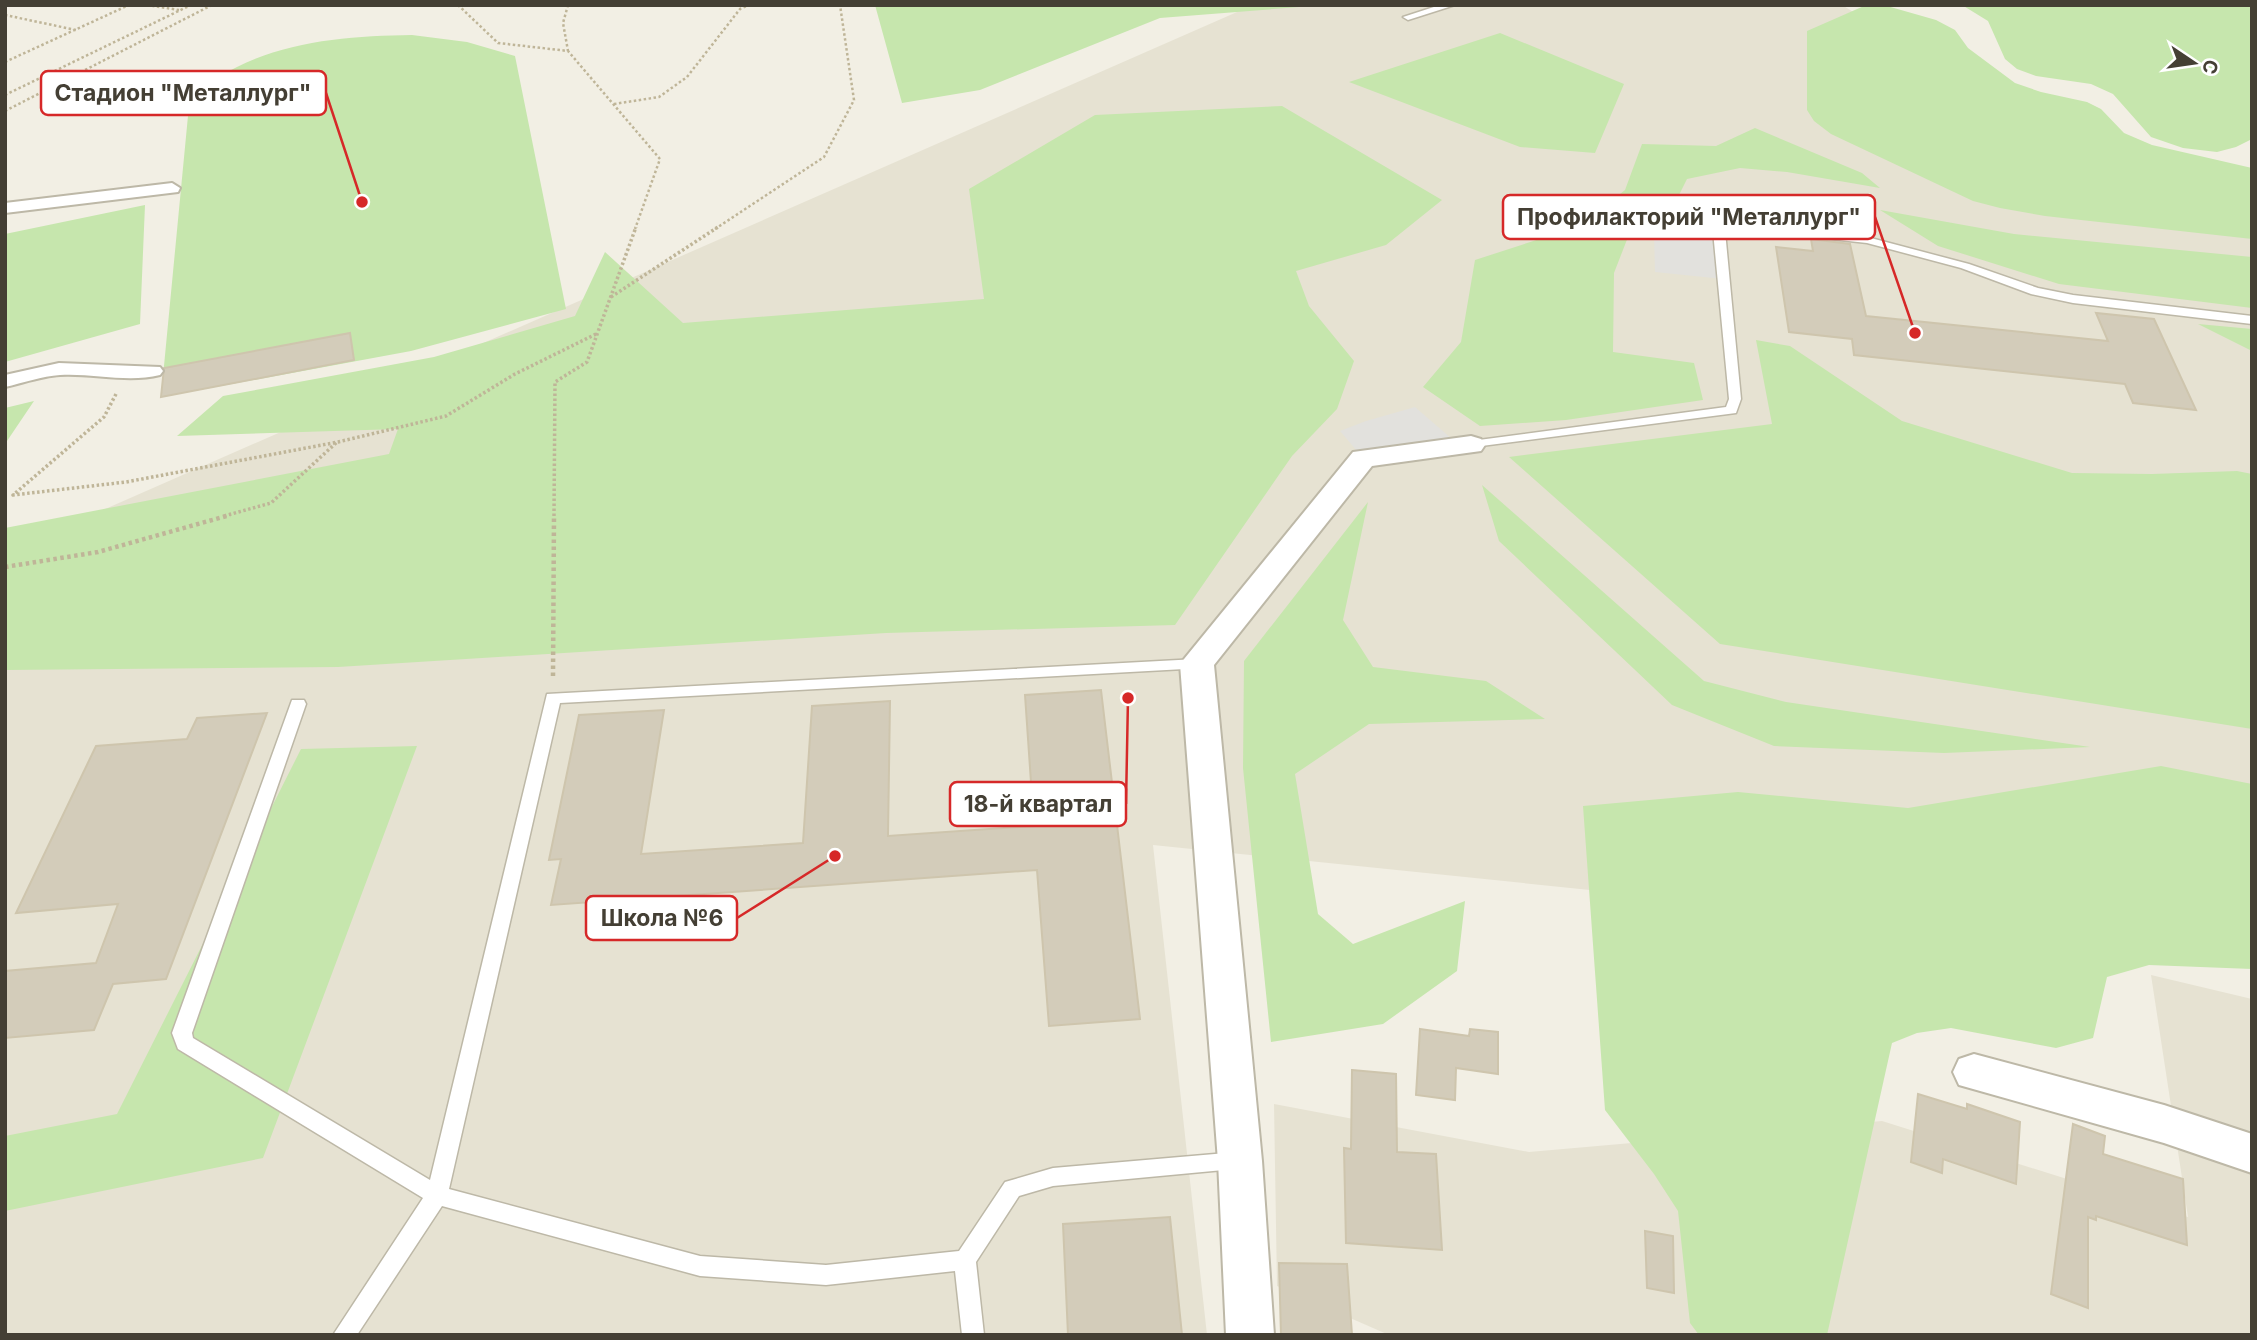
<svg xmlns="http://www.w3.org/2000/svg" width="2257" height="1340" font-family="Inter,sans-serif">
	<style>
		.residential { fill: #e6e2d2 }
		.green { fill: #c6e6ad }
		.parking { fill: #e2e1dd }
		.building { fill: #d3ccba; stroke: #cec5ad; stroke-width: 2 }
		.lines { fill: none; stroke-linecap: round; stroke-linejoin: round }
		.service-casing { stroke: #bdb8a7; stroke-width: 3 }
		.pedestrian-casing { stroke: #bdb8a7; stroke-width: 4 }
		.minor-casing { stroke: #bdb8a7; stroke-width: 4 }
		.path-far2 { stroke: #bfb598; stroke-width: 2.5; stroke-dasharray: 2.5 2.5; stroke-linecap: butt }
		.path-far1 { stroke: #bfb598; stroke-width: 3.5; stroke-dasharray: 2.5 2.5; stroke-linecap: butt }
		.path { stroke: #bfb598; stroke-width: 4.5; stroke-dasharray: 3.5 3.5; stroke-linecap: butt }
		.service { fill: #fff; fill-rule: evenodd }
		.pedestrian { fill: #fff; fill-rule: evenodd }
		.minor { fill: #fff; fill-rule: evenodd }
		.leader { fill: none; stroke: #d62828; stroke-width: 2.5 }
		.callout-dot { fill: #d62828; stroke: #fff; stroke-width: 2.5 }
		.callout { fill: #fff; stroke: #d62828; stroke-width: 2.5 }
		.callout-label { font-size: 23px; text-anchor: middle; font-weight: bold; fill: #443f34 }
	</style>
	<rect width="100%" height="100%" fill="#f2efe4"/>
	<path class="residential" d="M 1253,5 L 1842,5 L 2097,163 L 2252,200 L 2252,958 L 1153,845 L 1207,1335 L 5,1335 L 5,553 Z
		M 2151,975 L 2252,999 L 2252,1335 L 1389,1335 L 1277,1286 L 1274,1104 L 1529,1152 L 1882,1121 L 2188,1217 Z"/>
	<path class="green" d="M 875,5 L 1325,5 L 1160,18 L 980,90 L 902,103 Z
		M 1962,5 L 2252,5 L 2252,139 L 2236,147 L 2217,152 L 2183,148 L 2151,137 L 2113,94 L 2091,84 L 2036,76 L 2017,69 L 2005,59 L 1988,21 Z
		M 1864,6 L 1887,6 L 1936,20 L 1955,30 L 1968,48 L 2015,83 L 2041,92 L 2087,102 L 2101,109 L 2124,133 L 2152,145 L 2252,168 L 2252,239 L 2045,216 L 2000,208 L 1973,201 L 1831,134 L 1814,121 L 1807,110 L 1807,31 Z
		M 1500,33 L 1624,84 L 1595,153 L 1520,147 L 1349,82 Z
		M 412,35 L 467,42 L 515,56 L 566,309 L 411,351 L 161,397 L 190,95 C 205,86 220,75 237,67 C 291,40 353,36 412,35 Z
		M 1282,106 L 1442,200 L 1386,245 L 1296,271 L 1309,306 L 1354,361 L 1337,409 L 1292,456 L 1175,625 L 886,633 L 338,667 L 5,670 L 5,528 L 389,454 L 398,429 L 177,436 L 223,396 L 434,357 L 575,316 L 605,252 L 683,323 L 984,299 L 969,189 L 1095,115 Z
		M 1755,128 L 1862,173 L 1880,188 L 1787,172 L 1740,168 L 1687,179 L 1669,215 L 1638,225 L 1600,210 L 1625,190 L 1642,144 L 1716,146 Z
		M 145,205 L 140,324 L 5,362 L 5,234 Z
		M 1880,210 L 2014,234 L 2252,257 L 2252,308 L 2059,284 L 1938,246 Z
		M 1586,224 L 1628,237 L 1614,273 L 1613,352 L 1694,363 L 1703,400 L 1566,420 L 1480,426 L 1423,387 L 1461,342 L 1475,260 Z
		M 2198,324 L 2252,329 L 2252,351 Z
		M 1756,340 L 1790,346 L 1902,421 L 2072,473 L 2152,474 L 2237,471 L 2252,474 L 2252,729 L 1720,644 L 1509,457 L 1772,424 Z
		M 34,401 L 5,444 L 5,408 Z
		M 1482,485 L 1704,681 L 1786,702 L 2090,747 L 1944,753 L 1774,746 L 1672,705 L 1499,541 Z
		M 1368,502 L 1343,620 L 1373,667 L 1486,681 L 1545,719 L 1369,724 L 1295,774 L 1318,914 L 1353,944 L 1465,901 L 1457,971 L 1383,1024 L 1271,1042 L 1243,768 L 1244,661 Z
		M 417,746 L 263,1158 L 5,1211 L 5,1136 L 117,1114 L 301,749 Z
		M 2161,766 L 2252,784 L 2252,969 L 2149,965 L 2107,977 L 2093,1038 L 2056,1048 L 1951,1028 L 1917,1033 L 1892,1043 L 1827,1335 L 1699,1335 L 1690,1323 L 1678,1211 L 1654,1174 L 1605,1110 L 1583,806 L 1738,792 L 1908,808 Z"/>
	<path class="parking" d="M 1654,232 L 1719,239 L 1723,279 L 1655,272 Z
		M 1415,407 L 1460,446 L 1363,458 L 1340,431 L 1366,421 Z"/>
	<path class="building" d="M 1805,195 L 1841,198 L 1848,232 L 1809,228 Z
		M 1811,239 L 1850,244 L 1866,316 L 2108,341 L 2096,313 L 2154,319 L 2196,410 L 2133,403 L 2125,384 L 1854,355 L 1852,339 L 1789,332 L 1776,247 L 1813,251 Z
		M 350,333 L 354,360 L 161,397 L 164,368 Z
		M 1101,690 L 1140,1019 L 1049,1026 L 1037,870 L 551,905 L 561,859 L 549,860 L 579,715 L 664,710 L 641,854 L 803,843 L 812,706 L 890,701 L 888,836 L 1034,826 L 1025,695 Z
		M 267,713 L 166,979 L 113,984 L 94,1030 L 5,1038 L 5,971 L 96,963 L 118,904 L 16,913 L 96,746 L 187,739 L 197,718 Z
		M 1420,1029 L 1469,1036 L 1470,1029 L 1498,1032 L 1498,1074 L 1456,1068 L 1455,1100 L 1416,1095 Z
		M 1352,1070 L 1396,1074 L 1397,1152 L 1436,1154 L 1442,1250 L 1346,1243 L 1344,1148 L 1351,1149 Z
		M 1918,1094 L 1967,1109 L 1967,1104 L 2020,1122 L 2016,1184 L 1943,1159 L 1942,1173 L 1911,1162 Z
		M 2073,1124 L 2105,1136 L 2103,1154 L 2183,1179 L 2187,1245 L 2096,1216 L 2096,1220 L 2088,1217 L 2088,1308 L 2051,1294 Z
		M 1170,1217 L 1182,1335 L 1068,1335 L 1063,1224 Z
		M 1645,1231 L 1673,1236 L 1674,1293 L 1647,1288 Z
		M 1279,1263 L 1347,1264 L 1352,1335 L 1281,1335 Z"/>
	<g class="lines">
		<g class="service-casing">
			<path id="service" d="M 1440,5 L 1455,5 L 1408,20 L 1403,17 Z
				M 1731,222 L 1867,237 L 1969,264 L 2038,288 L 2073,295 L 2252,316 L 2252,324 L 2073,303 L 2031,294 L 1961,268 L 1867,243 L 1731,228 L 1725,231 L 1741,399 L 1736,413 L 1466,448 L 1464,445 L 1471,441 L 1726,407 L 1729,399 L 1713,231 L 1717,225 Z
				M 1197,659 L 1205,664 L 1203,668 L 560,703 L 449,1189 L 700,1256 L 826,1265 L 959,1251 L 1005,1182 L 1012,1180 L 1053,1168 L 1238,1152 L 1245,1154 L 1248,1161 L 1245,1168 L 1053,1186 L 1019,1196 L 976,1262 L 984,1335 L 962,1335 L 955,1271 L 826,1285 L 700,1276 L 442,1206 L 357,1335 L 333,1335 L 423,1198 L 178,1049 L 172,1033 L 292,700 L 304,700 L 306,704 L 192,1033 L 193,1038 L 430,1180 L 547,694 Z"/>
		</g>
		<g class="pedestrian-casing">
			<path id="pedestrian" d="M 172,183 L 180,188 L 178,192 L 5,213 L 5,203 Z
				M 59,363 L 160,367 L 163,371 L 160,375 C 127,383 93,373 60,375 C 42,376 23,383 5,387 L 5,375 Z"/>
		</g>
		<g class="minor-casing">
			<path id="minor" d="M 1471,436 L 1481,439 L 1485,445 L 1481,451 L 1372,466 L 1214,665 L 1262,1161 L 1274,1335 L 1226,1335 L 1218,1161 L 1180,664 L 1353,452 Z
				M 1974,1054 L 2164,1105 L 2252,1134 L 2252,1173 L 2164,1143 L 1959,1085 L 1953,1072 L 1959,1059 Z"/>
		</g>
		<path class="path-far2" d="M 147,5 L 179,10
			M 458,5 L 498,43 L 568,51 L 660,159 L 635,229
			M 568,5 L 563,23 L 568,51
			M 5,15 L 76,30
			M 5,62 L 129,5
			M 5,95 L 191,5
			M 614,104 L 659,97 L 687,77 L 740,9 L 749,5
			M 5,111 L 212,5
			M 715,229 L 824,157 L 854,100 L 840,5"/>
		<path class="path-far1" d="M 611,297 L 718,227
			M 116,394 L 104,417 L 13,495 L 126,482 L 338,442 L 446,416 L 515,374 L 596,334
			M 224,516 L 271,503 L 337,442
			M 554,516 L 555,382 L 587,362 L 636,227"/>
		<path class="path" d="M 5,567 L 98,552 L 230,515
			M 553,676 L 554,515"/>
		<use href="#service" class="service"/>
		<use href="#pedestrian" class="pedestrian"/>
		<use href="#minor" class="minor"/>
	</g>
	<path class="leader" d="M362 202L326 93M1915 333L1875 217M1128 698L1126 804M835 856L737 918"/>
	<g class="callout-dot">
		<circle cx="362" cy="202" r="7"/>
		<circle cx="1915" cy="333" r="7"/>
		<circle cx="1128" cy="698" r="7"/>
		<circle cx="835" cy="856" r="7"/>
	</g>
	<g class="callout">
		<rect x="41" y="71" width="285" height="44" rx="7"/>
		<rect x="1503" y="195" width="372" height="44" rx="7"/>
		<rect x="950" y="782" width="176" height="44" rx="7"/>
		<rect x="586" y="896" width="151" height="44" rx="7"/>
	</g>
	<g class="callout-label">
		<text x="183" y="101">Стадион "Металлург"</text>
		<text x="1689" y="225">Профилакторий "Металлург"</text>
		<text x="1038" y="812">18-й квартал</text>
		<text x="662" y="926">Школа №6</text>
	</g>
	<rect width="2257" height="1340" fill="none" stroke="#443f34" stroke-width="14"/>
	<g transform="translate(2194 63) rotate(103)" stroke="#ffffff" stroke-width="5" paint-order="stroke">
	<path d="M0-5L12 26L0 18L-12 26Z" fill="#443f34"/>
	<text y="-10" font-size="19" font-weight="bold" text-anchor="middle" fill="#443f34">С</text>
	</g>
</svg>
